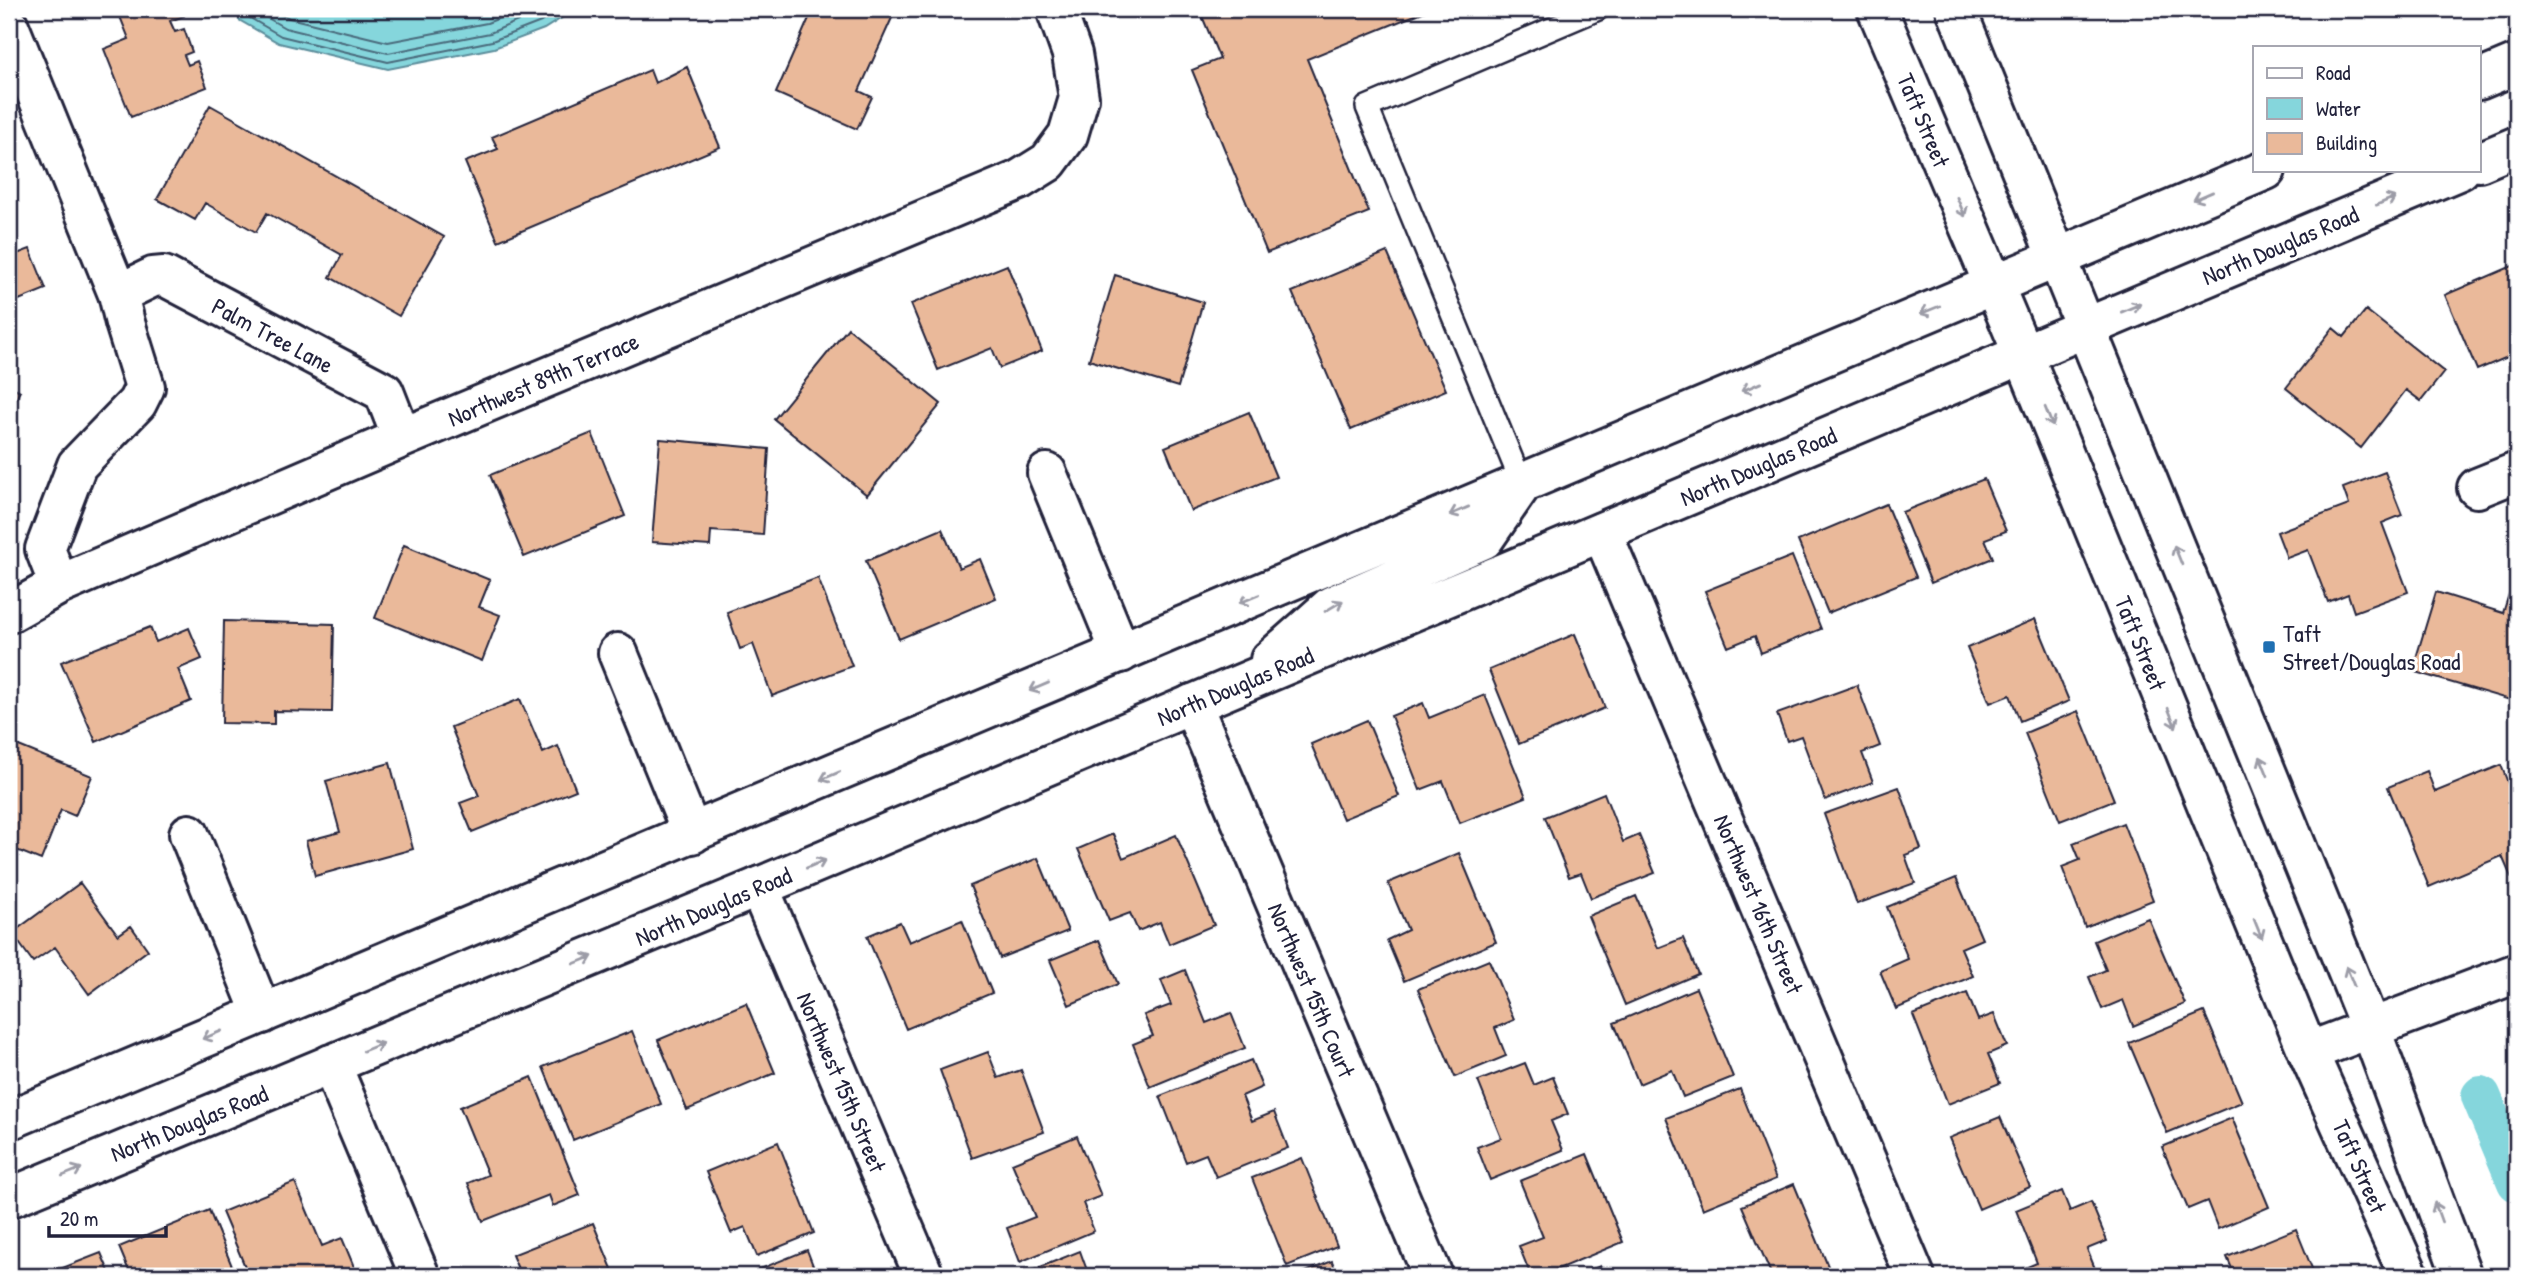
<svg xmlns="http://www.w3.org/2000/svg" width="2526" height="1285" font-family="'Patrick Hand',sans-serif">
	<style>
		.water { fill: #85d6dc; stroke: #5d8e9c; stroke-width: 2 }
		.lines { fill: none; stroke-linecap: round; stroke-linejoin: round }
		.shore { stroke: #4a6a7b; stroke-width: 2 }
		.canal { stroke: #85d6dc; stroke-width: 40 }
		.building { fill: #eab99a; stroke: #22223b; stroke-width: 2 }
		.service-casing { stroke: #22223b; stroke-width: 26 }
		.minor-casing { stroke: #22223b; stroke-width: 44 }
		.tertiary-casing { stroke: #22223b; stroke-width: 44 }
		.secondary-casing { stroke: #22223b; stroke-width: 44 }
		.service { stroke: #fff; stroke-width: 21 }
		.minor { stroke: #fff; stroke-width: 38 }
		.tertiary { stroke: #fff; stroke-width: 38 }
		.secondary { stroke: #fff; stroke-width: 38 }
		.oneway { stroke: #9c9ca7 }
		.poi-dot { fill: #1f6fb2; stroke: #fff; stroke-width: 2.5 }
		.labels { text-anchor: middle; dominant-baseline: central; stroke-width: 6; stroke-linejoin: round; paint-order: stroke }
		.street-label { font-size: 24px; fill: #22223b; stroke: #fff }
		.poi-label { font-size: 24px; fill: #22223b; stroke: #fff; text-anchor: start }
	</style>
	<rect width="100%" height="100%" fill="#fff"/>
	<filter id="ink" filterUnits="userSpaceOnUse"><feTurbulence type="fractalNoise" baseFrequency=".0143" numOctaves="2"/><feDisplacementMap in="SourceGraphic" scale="14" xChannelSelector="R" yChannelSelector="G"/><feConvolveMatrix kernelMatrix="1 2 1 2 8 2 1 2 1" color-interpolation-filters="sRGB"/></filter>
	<g filter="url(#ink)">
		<path class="water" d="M 234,9 L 576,9 L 544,29 L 494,48 L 388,69 L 279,43 L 239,20 Z"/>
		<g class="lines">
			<path class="shore" d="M 242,9 L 245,15 L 281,36 L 388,62 L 492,41 L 541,22 L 563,9
				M 252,9 L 285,28 L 388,53 L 490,33 L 546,9
				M 272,9 L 289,18 L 388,42 L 487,23 L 523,9"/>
			<path class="canal" d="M 2481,1096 L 2517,1182"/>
		</g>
		<path class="building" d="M 117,9 L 181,9 L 184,16 L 170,21 L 175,32 L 184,29 L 192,52 L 184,55 L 188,65 L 197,61 L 207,87 L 131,117 L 104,49 L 129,39 Z
			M 813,9 L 896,9 L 859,91 L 872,97 L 857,129 L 776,93 Z
			M 1199,9 L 1430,9 L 1307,59 L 1369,212 L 1267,253 L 1192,70 L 1220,59 Z
			M 687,67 L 720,147 L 498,241 L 465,162 L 498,149 L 492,137 L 650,70 L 655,83 Z
			M 210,105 L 444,237 L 399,316 L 330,277 L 342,255 L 267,213 L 256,232 L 205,203 L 195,220 L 157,199 Z
			M 30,249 L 46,289 L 9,304 L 9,257 Z
			M 1387,252 L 1446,390 L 1351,430 L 1292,292 Z
			M 2517,264 L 2517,353 L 2477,370 L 2445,295 Z
			M 1007,265 L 1042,351 L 1000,368 L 992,348 L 938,370 L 911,304 Z
			M 1115,275 L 1203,302 L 1178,387 L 1089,360 Z
			M 2366,310 L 2444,372 L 2421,401 L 2406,390 L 2361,448 L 2286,388 L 2333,328 L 2344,337 Z
			M 848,328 L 941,404 L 867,495 L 774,419 Z
			M 9,385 L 20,391 L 9,412 Z
			M 1249,412 L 1276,477 L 1191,511 L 1165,447 Z
			M 592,433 L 625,516 L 524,557 L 490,475 Z
			M 660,439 L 769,449 L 763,535 L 711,531 L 710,546 L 652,542 Z
			M 2385,472 L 2402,515 L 2382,523 L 2408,592 L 2354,612 L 2348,594 L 2328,602 L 2308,550 L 2287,558 L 2277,532 L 2349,505 L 2343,488 Z
			M 1984,479 L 2006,531 L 1985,539 L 1993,558 L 1931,583 L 1902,512 Z
			M 1886,504 L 1916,577 L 1828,613 L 1798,541 Z
			M 942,529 L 959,568 L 980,559 L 996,598 L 899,639 L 866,561 Z
			M 404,545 L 490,580 L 479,607 L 500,615 L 482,661 L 375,618 Z
			M 1792,556 L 1821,629 L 1761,653 L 1755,636 L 1728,647 L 1705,591 Z
			M 818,578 L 852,666 L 772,696 L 753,644 L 740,649 L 727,612 Z
			M 2436,592 L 2503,613 L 2509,594 L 2517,597 L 2517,702 L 2412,671 Z
			M 2035,619 L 2069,701 L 2020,721 L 2010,695 L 1990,703 L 1967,648 Z
			M 224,621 L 334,624 L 332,712 L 274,711 L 274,724 L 222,723 Z
			M 150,627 L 156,642 L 189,628 L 202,659 L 178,669 L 191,701 L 96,742 L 61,662 Z
			M 1575,634 L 1605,708 L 1519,744 L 1489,670 Z
			M 1857,685 L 1880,746 L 1862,753 L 1873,782 L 1825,800 L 1801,736 L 1787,741 L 1777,714 Z
			M 1485,695 L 1526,797 L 1460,823 L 1443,781 L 1420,790 L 1391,716 L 1423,703 L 1429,718 Z
			M 520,699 L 543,753 L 558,746 L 576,790 L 472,832 L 460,803 L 479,796 L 451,727 Z
			M 2078,711 L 2114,800 L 2060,821 L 2025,733 Z
			M 1367,720 L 1399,796 L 1343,819 L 1311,744 Z
			M 9,742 L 92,776 L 75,816 L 61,810 L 41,860 L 9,847 Z
			M 390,763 L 413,849 L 315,876 L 306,841 L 340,832 L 326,781 Z
			M 2501,765 L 2517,806 L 2517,874 L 2511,877 L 2502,856 L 2429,887 L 2388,787 L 2427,771 L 2435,792 Z
			M 1899,787 L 1921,849 L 1905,855 L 1915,883 L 1857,904 L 1824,814 Z
			M 1604,793 L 1623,842 L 1639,835 L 1655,873 L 1591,898 L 1581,873 L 1569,877 L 1545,817 Z
			M 2123,823 L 2153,900 L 2085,927 L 2062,867 L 2080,860 L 2073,843 Z
			M 1113,834 L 1123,858 L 1176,835 L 1214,925 L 1169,944 L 1160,922 L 1138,931 L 1130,913 L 1109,921 L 1078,849 Z
			M 1459,853 L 1496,942 L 1404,981 L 1387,940 L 1408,930 L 1388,883 Z
			M 1038,858 L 1068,931 L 1000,958 L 970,886 Z
			M 1956,878 L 1982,939 L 1961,948 L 1973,976 L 1896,1009 L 1880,971 L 1908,959 L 1887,907 Z
			M 80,883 L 118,935 L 131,926 L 148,950 L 89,994 L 55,947 L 33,962 L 12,933 Z
			M 1636,896 L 1658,948 L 1683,938 L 1698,974 L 1625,1005 L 1588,916 Z
			M 2148,918 L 2185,1004 L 2133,1026 L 2123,1000 L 2102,1009 L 2089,977 L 2106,970 L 2094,941 Z
			M 962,920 L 992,993 L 906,1029 L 867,936 L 900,922 L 909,942 Z
			M 1099,940 L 1118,984 L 1069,1005 L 1050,960 Z
			M 1489,960 L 1514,1020 L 1495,1028 L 1506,1056 L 1455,1077 L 1418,989 Z
			M 1185,970 L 1206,1023 L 1231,1013 L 1245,1048 L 1150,1087 L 1133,1044 L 1153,1036 L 1144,1015 L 1171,1005 L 1161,980 Z
			M 1696,988 L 1733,1077 L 1683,1097 L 1672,1070 L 1639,1084 L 1614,1023 Z
			M 1967,993 L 1978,1020 L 1994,1014 L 2007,1046 L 1988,1054 L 2000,1083 L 1948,1104 L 1913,1015 Z
			M 746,1003 L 775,1073 L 687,1110 L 658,1040 Z
			M 2204,1012 L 2242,1102 L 2167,1133 L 2129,1043 Z
			M 632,1031 L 661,1104 L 573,1140 L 543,1067 Z
			M 988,1052 L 998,1078 L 1021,1070 L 1044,1132 L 972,1158 L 940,1070 Z
			M 1251,1060 L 1262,1087 L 1242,1096 L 1252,1121 L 1274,1112 L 1288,1148 L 1216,1177 L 1206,1154 L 1186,1162 L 1160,1096 Z
			M 1525,1063 L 1534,1085 L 1553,1077 L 1568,1114 L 1551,1121 L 1563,1150 L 1490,1180 L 1477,1147 L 1501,1138 L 1478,1081 Z
			M 532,1077 L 580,1195 L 553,1206 L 549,1195 L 483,1221 L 468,1183 L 488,1175 L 460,1107 Z
			M 1740,1089 L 1776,1179 L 1703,1209 L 1666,1118 Z
			M 2000,1117 L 2030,1187 L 1979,1209 L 1949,1138 Z
			M 2232,1118 L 2269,1207 L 2218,1229 L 2207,1201 L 2188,1209 L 2162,1147 Z
			M 1077,1136 L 1101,1196 L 1083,1203 L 1094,1231 L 1020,1262 L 1007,1228 L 1035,1217 L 1012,1163 Z
			M 778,1142 L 814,1233 L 757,1256 L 745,1227 L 731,1233 L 706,1172 Z
			M 1587,1154 L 1623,1242 L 1541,1276 L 1531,1276 L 1519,1246 L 1543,1237 L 1520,1181 Z
			M 1302,1158 L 1337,1246 L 1287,1266 L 1252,1178 Z
			M 295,1182 L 322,1246 L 342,1238 L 357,1274 L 353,1276 L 249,1276 L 222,1212 Z
			M 1794,1184 L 1830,1271 L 1816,1276 L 1772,1276 L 1742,1206 Z
			M 2062,1191 L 2070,1211 L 2091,1202 L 2107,1241 L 2087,1249 L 2098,1276 L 2017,1276 L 2015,1272 L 2037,1263 L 2016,1210 Z
			M 209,1210 L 236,1276 L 131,1276 L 119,1247 Z
			M 593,1223 L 615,1276 L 521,1276 L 512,1255 Z
			M 2296,1229 L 2315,1276 L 2235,1276 L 2227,1257 Z
			M 807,1250 L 817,1276 L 743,1276 Z
			M 1080,1251 L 1089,1276 L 1024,1276 L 1023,1274 Z
			M 101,1253 L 111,1276 L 42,1276 Z
			M 1332,1261 L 1338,1276 L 1296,1276 Z
			M 1600,1266 L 1605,1276 L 1575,1276 Z"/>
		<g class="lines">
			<g class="service-casing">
				<path id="service" d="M 1522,484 L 1367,107 L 1598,9"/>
			</g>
			<g class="minor-casing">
				<path id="minor" d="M 9,26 L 118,294 L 125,323 L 145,387 L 137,403 L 77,465 L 45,549 L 59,585
					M 118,294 L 153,277 L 164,276 L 384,392 L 402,438
					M 1047,473 L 1121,653
					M 2477,488 L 2517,472
					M 1602,532 L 1915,1276
					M 9,613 L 59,585 L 402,438 L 1019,180 L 1048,162 L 1068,135 L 1079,98 L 1072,54 L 1056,9
					M 618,653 L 692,834
					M 1192,704 L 1433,1276
					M 189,834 L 262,1014
					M 759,887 L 924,1276
					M 2308,1052 L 2517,973
					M 331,1064 L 420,1276"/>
			</g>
			<g class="tertiary-casing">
				<path id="tertiary" d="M 1877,9 L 2023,354 L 2308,1052 L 2409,1276
					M 1956,9 L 2370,1027 L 2462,1276"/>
			</g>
			<g class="secondary-casing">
				<path id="secondary" d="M 2479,80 L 2517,64
					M 2479,162 L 2517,146
					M 1270,660 L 1331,606 L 1484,539 L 1522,484
					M 9,1120 L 2266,170
					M 9,1198 L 759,887 L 2460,170"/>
			</g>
			<use href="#service" class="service"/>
			<use href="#minor" class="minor"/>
			<use href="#tertiary" class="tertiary"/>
			<use href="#secondary" class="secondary"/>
		</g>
		<defs><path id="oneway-shaft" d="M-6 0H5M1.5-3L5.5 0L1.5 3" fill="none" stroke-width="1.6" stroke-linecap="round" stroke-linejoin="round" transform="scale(1.75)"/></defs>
		<g class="oneway">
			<use href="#oneway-shaft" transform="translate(2203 196) rotate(157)"/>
			<use href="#oneway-shaft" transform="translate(2386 201) rotate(-23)"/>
			<use href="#oneway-shaft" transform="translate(1961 207) rotate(67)"/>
			<use href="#oneway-shaft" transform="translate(2131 308) rotate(-23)"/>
			<use href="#oneway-shaft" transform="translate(1930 310) rotate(158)"/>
			<use href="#oneway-shaft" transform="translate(1751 387) rotate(157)"/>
			<use href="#oneway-shaft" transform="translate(2049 417) rotate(68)"/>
			<use href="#oneway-shaft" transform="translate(1459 511) rotate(157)"/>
			<use href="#oneway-shaft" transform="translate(2178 555) rotate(-112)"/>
			<use href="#oneway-shaft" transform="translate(1249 599) rotate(157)"/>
			<use href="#oneway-shaft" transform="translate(1334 606) rotate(-31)"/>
			<use href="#oneway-shaft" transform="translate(1039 687) rotate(157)"/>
			<use href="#oneway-shaft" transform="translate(2172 718) rotate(68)"/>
			<use href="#oneway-shaft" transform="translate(2264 766) rotate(-112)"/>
			<use href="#oneway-shaft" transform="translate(830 776) rotate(157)"/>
			<use href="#oneway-shaft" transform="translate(816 864) rotate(-23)"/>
			<use href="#oneway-shaft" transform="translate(2258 929) rotate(68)"/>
			<use href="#oneway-shaft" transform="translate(583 960) rotate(-22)"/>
			<use href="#oneway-shaft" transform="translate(2350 976) rotate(-112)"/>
			<use href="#oneway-shaft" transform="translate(212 1035) rotate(157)"/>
			<use href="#oneway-shaft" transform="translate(373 1047) rotate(-22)"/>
			<use href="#oneway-shaft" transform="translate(72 1172) rotate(-22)"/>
			<use href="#oneway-shaft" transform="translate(2438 1212) rotate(-110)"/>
		</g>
	</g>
	<rect class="poi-dot" x="2262" y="640" width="14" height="14" rx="3.5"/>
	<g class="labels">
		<g class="street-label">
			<text transform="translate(1924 120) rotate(67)">Taft Street</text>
			<text transform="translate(2280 245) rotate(-23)">North Douglas Road</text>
			<text transform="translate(273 335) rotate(28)">Palm Tree Lane</text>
			<text transform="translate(543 379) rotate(-23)">Northwest 89th Terrace</text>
			<text transform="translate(1758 466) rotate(-23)">North Douglas Road</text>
			<text transform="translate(2141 643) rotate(68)">Taft Street</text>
			<text transform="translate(1235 686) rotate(-23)">North Douglas Road</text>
			<text transform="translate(1759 904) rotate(67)">Northwest 16th Street</text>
			<text transform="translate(713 906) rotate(-23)">North Douglas Road</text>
			<text transform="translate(1312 990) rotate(67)">Northwest 15th Court</text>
			<text transform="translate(842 1082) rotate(67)">Northwest 15th Street</text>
			<text transform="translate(189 1123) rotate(-22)">North Douglas Road</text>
			<text transform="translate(2360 1166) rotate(66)">Taft Street</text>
		</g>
		<g class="poi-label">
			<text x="2283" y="633">Taft<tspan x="2283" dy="28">Street/Douglas Road</tspan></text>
		</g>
	</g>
	<rect width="2526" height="1285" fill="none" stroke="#fff" stroke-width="35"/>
	<rect x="18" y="18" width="2491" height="1250" fill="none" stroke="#22223b" stroke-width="2.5" filter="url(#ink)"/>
	<rect x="2253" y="46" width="228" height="126" fill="#ffffff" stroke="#a7a7b1" stroke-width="2"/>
	<rect x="2267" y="68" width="35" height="10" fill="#ffffff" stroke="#a7a7b1" stroke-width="2"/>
	<text x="2316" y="80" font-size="21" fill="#22223b">Road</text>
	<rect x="2267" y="98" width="35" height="21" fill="#85d6dc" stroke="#a7a7b1" stroke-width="2"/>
	<text x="2316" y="116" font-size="21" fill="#22223b">Water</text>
	<rect x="2267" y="133" width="35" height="21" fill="#eab99a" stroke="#a7a7b1" stroke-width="2"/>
	<text x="2316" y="150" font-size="21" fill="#22223b">Building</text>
	<path d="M49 1226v10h117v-10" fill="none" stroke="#22223b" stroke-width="3.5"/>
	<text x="60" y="1226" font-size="21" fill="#22223b" stroke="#ffffff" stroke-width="5" paint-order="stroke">20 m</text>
</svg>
